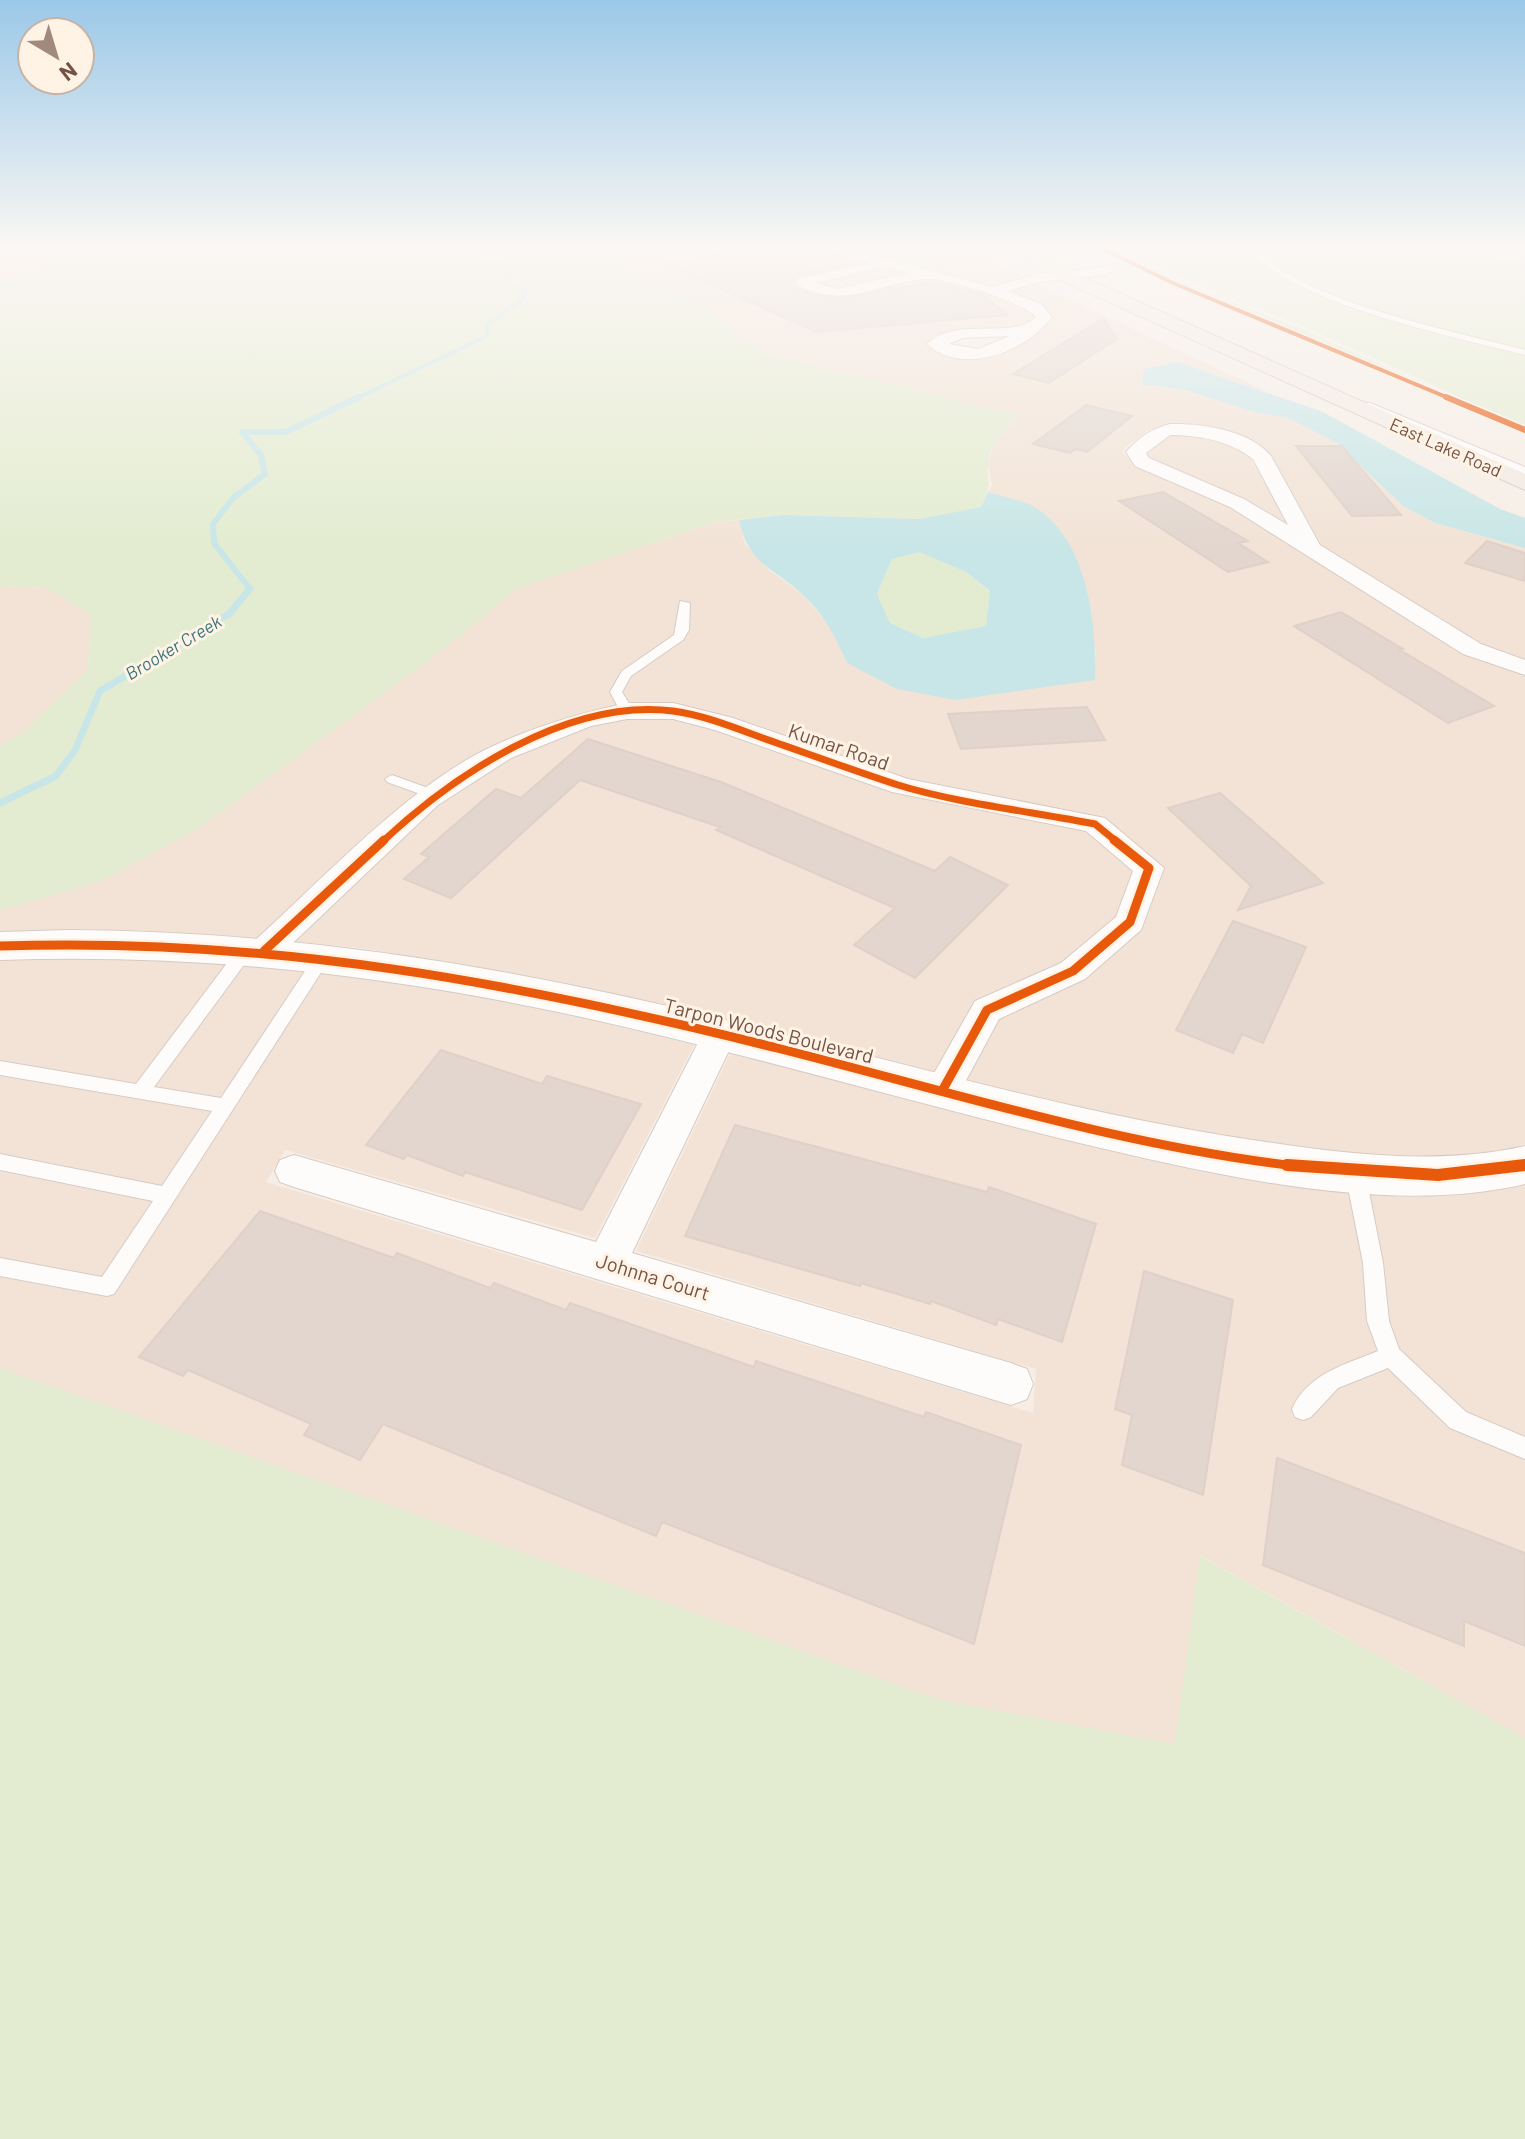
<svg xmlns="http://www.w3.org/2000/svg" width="1525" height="2139" font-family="Barlow,sans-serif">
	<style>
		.residential { fill: #f2e3d6 }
		.green { fill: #e3ecd0 }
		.water { fill: #c8e6e7; fill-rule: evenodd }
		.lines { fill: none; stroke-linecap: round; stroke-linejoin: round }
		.stream-far2 { stroke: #c8e6e7; stroke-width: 4 }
		.stream-far1 { stroke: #c8e6e7; stroke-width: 6 }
		.stream { stroke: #c8e6e7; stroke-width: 7 }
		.building { fill: #e2d6ce; stroke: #dfd0c8; stroke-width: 2 }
		.lane-casing { stroke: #d7cbc4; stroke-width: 2 }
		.street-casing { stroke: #d7cbc4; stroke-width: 2 }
		.secondary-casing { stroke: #d6cbc3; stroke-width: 2 }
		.primary-casing { stroke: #d5c9c3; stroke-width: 2 }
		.lane { fill: #fefcfb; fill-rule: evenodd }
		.street { fill: #fefcfb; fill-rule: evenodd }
		.secondary { fill: #fefcfb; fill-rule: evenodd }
		.primary { fill: #f2ebe3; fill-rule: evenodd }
		.cycleway-far4-casing { stroke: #fff3e6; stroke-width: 6 }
		.cycleway-far3-casing { stroke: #fff3e6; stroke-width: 9 }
		.cycleway-far2-casing { stroke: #fff3e6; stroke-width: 11 }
		.cycleway-far1-casing { stroke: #fff3e6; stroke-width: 14 }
		.cycleway-casing { stroke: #fff3e6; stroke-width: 17 }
		.cycleway-far4 { stroke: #e8590c; stroke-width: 4 }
		.cycleway-far3 { stroke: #e8590c; stroke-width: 6 }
		.cycleway-far2 { stroke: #e8590c; stroke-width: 7 }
		.cycleway-far1 { stroke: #e8590c; stroke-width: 9 }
		.cycleway { stroke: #e8590c; stroke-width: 12 }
		.labels { text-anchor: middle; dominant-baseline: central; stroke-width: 6; stroke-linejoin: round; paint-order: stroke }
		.far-street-label { font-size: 18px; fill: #745346; stroke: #fff3e6 }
		.far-water-label { font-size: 18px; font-style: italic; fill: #3a757b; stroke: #fff3e6 }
		.street-label { font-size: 20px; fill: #745346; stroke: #fff3e6 }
	</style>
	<rect width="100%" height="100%" fill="#f6eee6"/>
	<path class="residential" d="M 0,250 L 74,250 L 59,264 L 0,283 Z
		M 577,250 L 830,250 L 875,263 L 803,278 L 796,280 L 796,284 L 832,296 L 926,277 L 989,292 L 1028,307 L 1035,316 L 1023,327 L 954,331 L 927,342 L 942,352 L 975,359 L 994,357 L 1048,325 L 1052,317 L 1043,307 L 1004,291 L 1034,283 L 1272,394 L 1177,362 L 1142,384 L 1186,390 L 1254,412 L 1288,418 L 1337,443 L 1403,506 L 1435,523 L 1525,548 L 1525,661 L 1480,645 L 1324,549 L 1272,457 L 1261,446 L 1169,425 L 1149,430 L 1124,448 L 1123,453 L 1135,464 L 1229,505 L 1299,552 L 1525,674 L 1525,1144 L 1496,1152 L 1420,1159 L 1311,1154 L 1132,1122 L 547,981 L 362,948 L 268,939 L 84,929 L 0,934 L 0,910 L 101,881 L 431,659 L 518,588 L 714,522 L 739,520 L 745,544 L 769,570 L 803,595 L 834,631 L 847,663 L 1096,655 L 1081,575 L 1065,537 L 1036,508 L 988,492 L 992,485 L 988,463 L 994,442 L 1018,416 L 766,354 L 685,294 Z
		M 848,250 L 976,250 L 1025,278 L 991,287 Z
		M 887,266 L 913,273 L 833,291 L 810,283 Z
		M 1178,433 L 1244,448 L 1292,530 L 1208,482 L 1152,461 L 1147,454 L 1168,436 Z
		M 0,586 L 47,588 L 91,615 L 88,670 L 23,732 L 0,746 Z
		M 72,954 L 351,973 L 536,1006 L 694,1045 L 595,1238 L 285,1150 L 266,1182 L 1033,1413 L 1036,1369 L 636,1251 L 730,1054 L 1135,1154 L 1444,1193 L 1525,1185 L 1525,1738 L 1201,1556 L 1175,1744 L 940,1700 L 0,1368 L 0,958 Z"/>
	<path class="green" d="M 74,250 L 577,250 L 685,294 L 766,354 L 1019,415 C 1006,429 989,443 988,464 C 987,488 993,481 981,507 L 919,519 L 783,515 L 714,522 L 518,588 L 431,659 L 199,828 L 101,881 L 0,910 L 0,746 L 23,732 L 88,670 L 91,615 L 47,588 L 0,586 L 0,283 L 59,264 Z
		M 1098,250 L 1117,250 L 1192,286 L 1305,330 L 1525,431 L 1525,435 Z
		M 1123,250 L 1525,250 L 1525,427 L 1310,329 L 1197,285 Z
		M 920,551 L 966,572 L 990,592 L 987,626 L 923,638 L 890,623 L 877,594 L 892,559 Z
		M 0,1368 L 940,1700 L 1175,1744 L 1200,1556 L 1525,1738 L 1525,2139 L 0,2139 Z"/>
	<path class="water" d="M 1472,250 L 1525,250 L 1525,270 L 1469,256 Z
		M 1177,362 L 1323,412 L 1500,509 L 1525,518 L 1525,548 L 1435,523 L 1403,506 L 1337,443 L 1288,418 L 1254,412 L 1186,390 L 1142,384 L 1144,369 Z
		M 988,492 C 1003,497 1023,500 1036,508 C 1088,540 1097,626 1095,680 L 956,700 L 897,689 L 847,663 C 836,637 824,614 802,594 C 772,567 749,565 739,520 L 783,515 L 919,519 L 981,507 ZM 920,552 L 966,572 L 990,591 L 986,626 L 923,638 L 890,623 L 877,594 L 892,559 Z"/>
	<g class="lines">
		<path class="stream-far2" d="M 355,399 L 487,336 L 488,324 L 523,299 L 525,291 L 505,281 L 512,272 L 509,266 L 475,260 L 454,250"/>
		<path class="stream-far1" d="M 248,591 L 250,589 L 214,543 L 213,524 L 233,498 L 265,474 L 261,455 L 242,432 L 286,432 L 359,397"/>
		<path class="stream" d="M 0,803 L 56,776 L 75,750 L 100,691 L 229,614 L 250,589"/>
	</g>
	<path class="building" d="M 737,250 L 829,250 L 859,262 L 795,277 L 794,287 L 813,295 L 845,298 L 931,282 L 983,295 L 1008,315 L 816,332 L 664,263 Z
		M 1104,318 L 1117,339 L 1049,383 L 1013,374 Z
		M 1086,405 L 1132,416 L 1087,452 L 1076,449 L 1070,453 L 1033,444 Z
		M 1296,446 L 1342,446 L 1401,515 L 1352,516 Z
		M 1163,492 L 1248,541 L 1238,543 L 1268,562 L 1228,572 L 1119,501 Z
		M 1487,541 L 1525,553 L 1525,581 L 1465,563 Z
		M 1341,612 L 1403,649 L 1400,650 L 1494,706 L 1448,723 L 1294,626 Z
		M 1087,707 L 1105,740 L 961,749 L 948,714 Z
		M 588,739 L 721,782 L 935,871 L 950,857 L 1008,885 L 915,978 L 854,945 L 895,908 L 716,830 L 720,827 L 580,780 L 451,898 L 404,879 L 429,857 L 421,854 L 496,789 L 521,798 Z
		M 1220,793 L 1323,883 L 1238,910 L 1251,886 L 1168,808 Z
		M 1233,921 L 1306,947 L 1263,1043 L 1242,1034 L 1233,1053 L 1176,1030 Z
		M 441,1050 L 542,1084 L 547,1076 L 641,1104 L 582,1210 L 465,1172 L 463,1176 L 407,1155 L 404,1159 L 366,1145 Z
		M 735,1125 L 987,1192 L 989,1187 L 1096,1224 L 1062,1342 L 998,1319 L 996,1325 L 931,1301 L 930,1304 L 861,1283 L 860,1286 L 685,1236 Z
		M 260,1211 L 394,1258 L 397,1253 L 490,1288 L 494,1283 L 566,1310 L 570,1303 L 754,1367 L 756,1361 L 924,1417 L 926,1412 L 1021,1445 L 974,1644 L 662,1522 L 656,1536 L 383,1424 L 360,1460 L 304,1435 L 311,1424 L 188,1370 L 183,1376 L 139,1357 Z
		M 1144,1271 L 1233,1300 L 1203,1495 L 1122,1465 L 1132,1415 L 1115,1409 Z
		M 1277,1458 L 1525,1553 L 1525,1646 L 1464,1621 L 1464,1646 L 1263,1565 Z"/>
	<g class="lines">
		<g class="lane-casing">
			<path id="lane" d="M 1250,250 L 1257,250 C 1302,301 1457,332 1525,350 L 1525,355 C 1455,337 1294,304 1250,250 Z
				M 1364,403 L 1370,403 L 1525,467 L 1525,474 L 1364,407 Z
				M 680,601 L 690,603 L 689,630 L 683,640 L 631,676 L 622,692 L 634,711 L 622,714 L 610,692 L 622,671 L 674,635 Z
				M 392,775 L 439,792 L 441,795 L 434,799 L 387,782 L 385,779 Z
				M 246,944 L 252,946 L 254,950 L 252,954 L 154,1087 L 221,1098 L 317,953 L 329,953 L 331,957 L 114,1294 L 107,1296 L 0,1276 L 0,1258 L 102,1277 L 153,1201 L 0,1170 L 0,1154 L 162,1186 L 212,1111 L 0,1075 L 0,1061 L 136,1084 L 240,946 Z
				M 1355,1164 L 1362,1166 L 1365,1172 L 1383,1263 L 1389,1321 L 1399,1349 L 1466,1412 L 1525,1437 L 1525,1459 L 1450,1428 L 1388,1368 L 1338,1388 L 1311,1417 L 1303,1420 L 1295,1417 L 1292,1409 C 1307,1374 1346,1364 1378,1351 L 1367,1321 L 1363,1263 L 1345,1172 L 1348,1166 Z"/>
		</g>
		<g class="street-casing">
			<path id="street" d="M 832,250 L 855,250 L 992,287 L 1038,274 L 1106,267 L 1113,271 L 1106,275 L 1039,282 L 1008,291 L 1041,304 L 1052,317 C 1028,351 961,377 927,344 C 957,315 1011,341 1036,317 C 1024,302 940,276 922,279 C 873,286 844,309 797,285 L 797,279 L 870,263 ZM 885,267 L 908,273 L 837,289 L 816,283 ZM 1010,336 L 978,349 L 949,344 L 963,338 Z
				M 1170,424 C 1201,423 1250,430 1271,456 L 1320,545 L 1481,644 L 1525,660 L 1525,675 L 1463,654 L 1230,507 L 1135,466 L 1126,452 C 1139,437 1151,429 1170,424 ZM 1170,435 C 1198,435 1230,441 1253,459 L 1288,525 L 1244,499 L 1149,458 L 1146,453 Z
				M 627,703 L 673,703 L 733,718 L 908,779 L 1105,818 L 1164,868 L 1141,930 L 1085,979 L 999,1019 L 955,1101 L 942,1105 L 929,1101 L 924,1091 L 975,1001 L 1061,963 L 1116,917 L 1133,871 L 1086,831 L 892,792 L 715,730 L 673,719 L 627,719 L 591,726 L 511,758 L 438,805 L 276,959 L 264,962 L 252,959 L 248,951 L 252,943 C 321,881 410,784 493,746 C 536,726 581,713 627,703 Z
				M 718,1023 L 730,1027 L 736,1036 L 632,1253 L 1011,1363 L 1027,1369 L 1033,1384 L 1027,1399 L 1011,1405 L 294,1187 L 280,1182 L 275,1171 L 280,1160 L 294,1155 L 596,1242 L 706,1027 Z"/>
		</g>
		<g class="secondary-casing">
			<path id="secondary" d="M 68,930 C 291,931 506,966 722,1019 C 902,1062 1082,1116 1266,1142 C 1351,1155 1441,1165 1525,1146 L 1525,1184 C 1387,1217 1207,1173 1071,1141 C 935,1108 800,1069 663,1036 C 445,982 226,952 0,960 L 0,932 Z"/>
		</g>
		<g class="primary-casing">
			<path id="primary" d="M 1011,250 L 1032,250 L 1072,272 L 1525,474 L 1525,490 L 1060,280 Z"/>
		</g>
		<use href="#lane" class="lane"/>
		<use href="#street" class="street"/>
		<use href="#secondary" class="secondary"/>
		<use href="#primary" class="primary"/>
		<g class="cycleway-far4-casing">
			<path id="cycleway-far4" d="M 1105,250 L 1173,283 L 1451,399"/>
		</g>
		<g class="cycleway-far3-casing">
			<path id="cycleway-far3" d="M 1446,397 L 1525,430"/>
		</g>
		<g class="cycleway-far2-casing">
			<path id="cycleway-far2" d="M 382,842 C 455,774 568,698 673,711 C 703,715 733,727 760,737 C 806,753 852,770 898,785 C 956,803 1034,812 1095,824 L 1117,842"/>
		</g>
		<g class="cycleway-far1-casing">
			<path id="cycleway-far1" d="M 0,946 C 271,937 515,982 777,1048 C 951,1092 1125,1147 1304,1167
				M 264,951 L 384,840
				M 942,1091 L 987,1010 L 1073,971 L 1130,922 L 1149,868 L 1114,840
				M 1517,1167 L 1525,1165"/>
		</g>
		<g class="cycleway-casing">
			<path id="cycleway" d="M 1287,1165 L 1438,1175 L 1525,1165"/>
		</g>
		<use href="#cycleway-far4" class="cycleway-far4"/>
		<use href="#cycleway-far3" class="cycleway-far3"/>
		<use href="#cycleway-far2" class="cycleway-far2"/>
		<use href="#cycleway-far1" class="cycleway-far1"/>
		<use href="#cycleway" class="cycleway"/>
	</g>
	<linearGradient id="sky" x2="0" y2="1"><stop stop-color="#9bc8e8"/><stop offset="0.45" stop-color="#fbf7f4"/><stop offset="1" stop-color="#fbf7f4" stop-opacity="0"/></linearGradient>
	<rect width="1525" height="550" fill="url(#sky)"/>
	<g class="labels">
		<g class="far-street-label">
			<text transform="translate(1446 447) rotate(24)">East Lake Road</text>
		</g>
		<g class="far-water-label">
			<text transform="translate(173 647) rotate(-31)">Brooker Creek</text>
		</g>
		<g class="street-label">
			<text transform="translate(839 746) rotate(19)">Kumar Road</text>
			<text transform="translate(769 1030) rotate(14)">Tarpon Woods Boulevard</text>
			<text transform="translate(653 1276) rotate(17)">Johnna Court</text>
		</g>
	</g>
	<g transform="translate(56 56) rotate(142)"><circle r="38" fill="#fff3e6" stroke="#c7b3a6" stroke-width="2"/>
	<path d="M0-6L14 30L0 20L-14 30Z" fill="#a2897e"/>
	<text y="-12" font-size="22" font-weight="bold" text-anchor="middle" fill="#745346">N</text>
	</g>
</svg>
